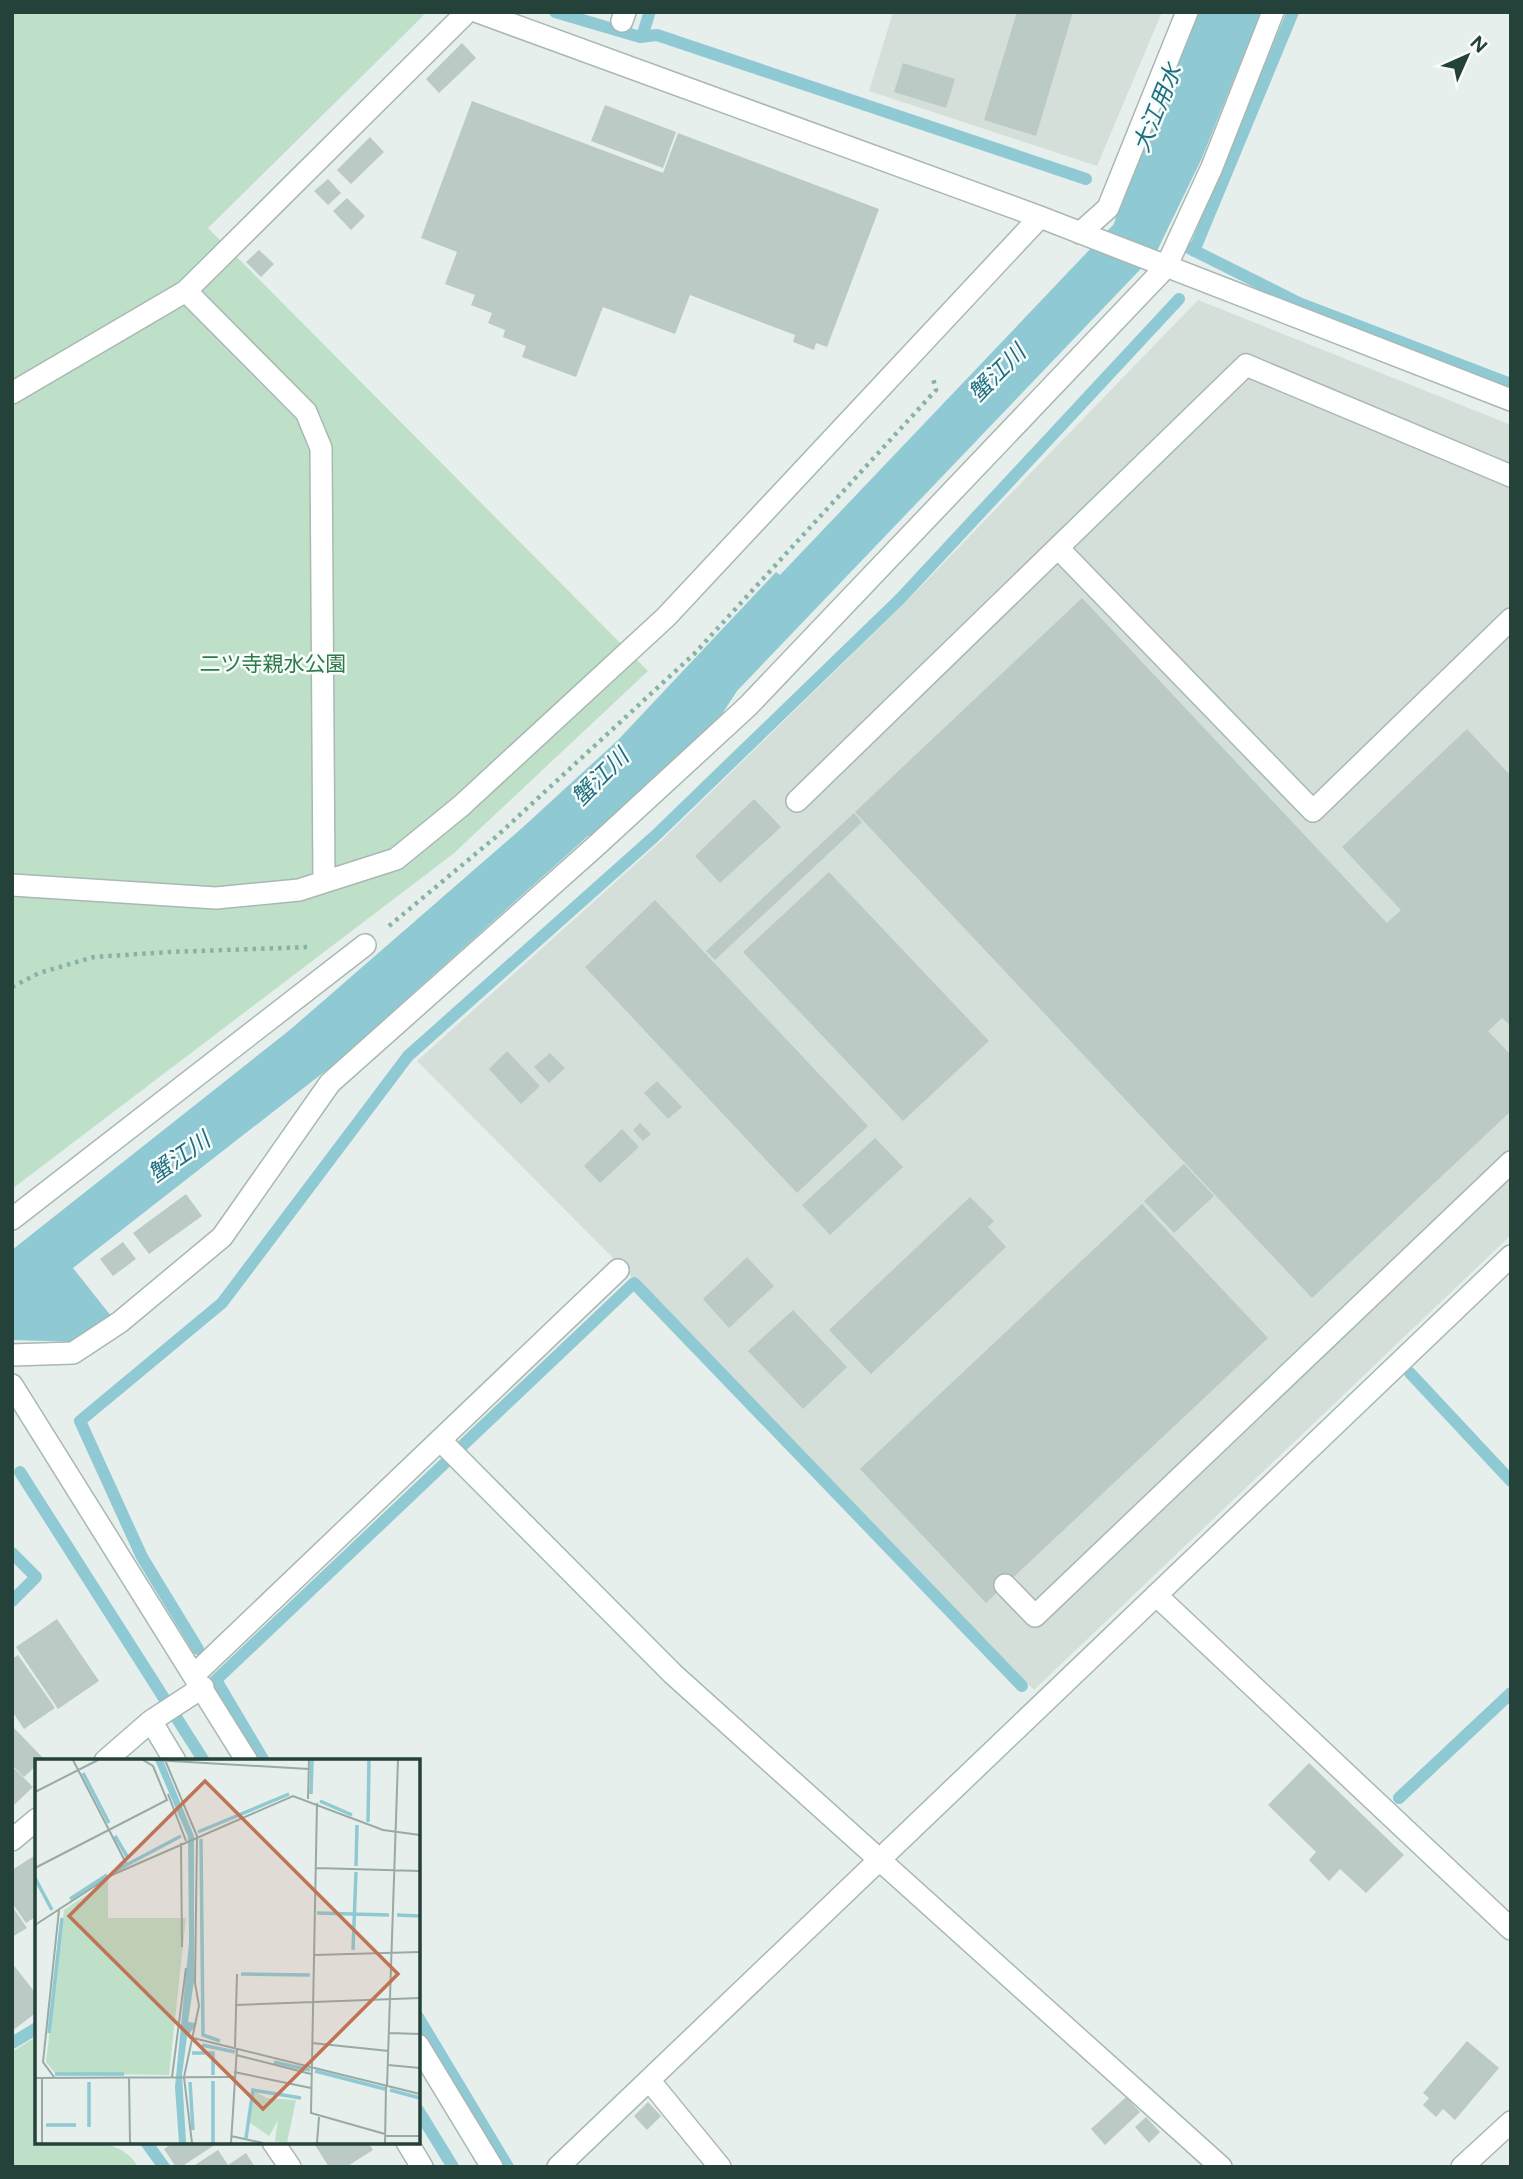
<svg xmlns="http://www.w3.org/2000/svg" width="1523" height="2179" font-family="Figtree,'Noto Sans JP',sans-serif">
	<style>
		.built { fill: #d4dfda }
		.green { fill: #bfe0c8 }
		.water { fill: #8ec9d4 }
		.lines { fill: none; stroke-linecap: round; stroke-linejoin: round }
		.stream { stroke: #8ec9d4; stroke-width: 12 }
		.building { fill: #bbcac4 }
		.lane-casing { stroke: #a8b8b2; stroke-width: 24 }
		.street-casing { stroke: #a8b8b2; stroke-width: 24 }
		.path { stroke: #86b3a5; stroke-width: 4.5; stroke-dasharray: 3.5 5; stroke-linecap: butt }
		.lane { stroke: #fff; stroke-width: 21 }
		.street { stroke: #fff; stroke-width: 21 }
		.labels { text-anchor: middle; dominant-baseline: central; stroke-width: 5; stroke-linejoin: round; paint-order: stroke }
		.park-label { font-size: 21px; fill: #2d7a4b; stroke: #f7fbf9 }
		.water-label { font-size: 23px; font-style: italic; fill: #1c6f80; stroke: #f7fbf9 }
		.inset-river { fill: none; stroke: #8ec9d4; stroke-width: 3.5 }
		.inset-road { fill: none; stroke: #98aaa4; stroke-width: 2 }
		.view { fill: #c07456; fill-opacity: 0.15; stroke: #c07456; stroke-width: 3.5 }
		.inset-edge { fill: none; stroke: #24423a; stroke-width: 3.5 }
	</style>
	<rect width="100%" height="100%" fill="#e6efeb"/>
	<path class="built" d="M 893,12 L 1162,12 L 1097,166 L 869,91 Z
		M 1198,300 L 1511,425 L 1511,1235 L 1034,1690 L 614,1259 L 417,1061 L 661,841 L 904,604 Z"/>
	<path class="green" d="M 12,12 L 414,12 L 424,15 L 208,228 L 648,671 L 453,854 L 12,1189 Z
		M 37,2036 L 37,2142 C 69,2142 120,2133 138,2167 L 12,2167 L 12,2052 Z"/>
	<path class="water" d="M 1198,12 L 1261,12 L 1201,160 L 1156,253 L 737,691 L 722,714 L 597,837 L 588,836 L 333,1065 L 73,1268 L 115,1321 L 84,1342 L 12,1340 L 12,1250 L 291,1029 L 522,828 L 618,740 L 776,572 L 780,575 L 1114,224 L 1122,195 Z"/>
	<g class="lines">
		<path class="stream" d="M 555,12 L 640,37 L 657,35 L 1086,179
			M 642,37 L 649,14
			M 1187,247 L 1299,303 L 1511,384
			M 1194,251 L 1293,12
			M 1410,1373 L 1511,1481
			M 461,1447 L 634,1283 L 1022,1686
			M 20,1472 L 204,1761
			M 12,1553 L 36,1577 L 12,1601
			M 198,1649 L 142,1557 L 80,1421 L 222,1303 L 408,1056 L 655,836 L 900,599 L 1179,299
			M 264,1761 L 216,1680 L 445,1463
			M 1399,1798 L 1511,1693
			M 418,2017 L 508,2167
			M 12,2043 L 37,2028
			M 418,2110 L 453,2167
			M 146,2142 L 164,2167"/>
	</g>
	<path class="building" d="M 1017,12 L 1073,12 L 1036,136 L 984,120 Z
		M 462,43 L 476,58 L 439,93 L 426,79 Z
		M 903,63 L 955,79 L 946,108 L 894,92 Z
		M 472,101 L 663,173 L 678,133 L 879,209 L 827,347 L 816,343 L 814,350 L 793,342 L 795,335 L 690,295 L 675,334 L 603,307 L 576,377 L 522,357 L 526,346 L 503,337 L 505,330 L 488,323 L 492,313 L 471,305 L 475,295 L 445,284 L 457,252 L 421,238 Z
		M 605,105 L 676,132 L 663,168 L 591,141 Z
		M 370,137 L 384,152 L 351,184 L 337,170 Z
		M 328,179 L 341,193 L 328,205 L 314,191 Z
		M 347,198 L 365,216 L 351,230 L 333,211 Z
		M 259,250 L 274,264 L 261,277 L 246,262 Z
		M 1082,598 L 1387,923 L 1401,910 L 1342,847 L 1467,729 L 1511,776 L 1511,1026 L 1502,1018 L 1488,1031 L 1511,1055 L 1511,1111 L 1312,1298 L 855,812 Z
		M 754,799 L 781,827 L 720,883 L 695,856 Z
		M 854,813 L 862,822 L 715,960 L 706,951 Z
		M 829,872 L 989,1041 L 903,1121 L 743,952 Z
		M 655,900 L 868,1126 L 797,1193 L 585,967 Z
		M 507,1051 L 540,1086 L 521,1104 L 489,1069 Z
		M 550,1053 L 565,1068 L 549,1083 L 534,1067 Z
		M 657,1081 L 682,1107 L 668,1119 L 644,1093 Z
		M 640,1123 L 651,1134 L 643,1141 L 633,1130 Z
		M 622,1129 L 639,1147 L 600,1183 L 584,1166 Z
		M 875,1138 L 903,1167 L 830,1235 L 802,1205 Z
		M 1184,1164 L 1214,1196 L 1174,1233 L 1144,1201 Z
		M 186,1194 L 202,1216 L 149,1254 L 133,1233 Z
		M 970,1197 L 994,1221 L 988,1227 L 1006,1247 L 871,1374 L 829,1330 Z
		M 1142,1204 L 1268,1338 L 986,1603 L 860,1469 Z
		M 123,1242 L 136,1259 L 113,1276 L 100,1259 Z
		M 747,1257 L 774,1286 L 729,1328 L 703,1299 Z
		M 793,1310 L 847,1367 L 803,1409 L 748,1351 Z
		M 57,1619 L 99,1681 L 58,1709 L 16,1647 Z
		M 18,1655 L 55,1708 L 24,1729 L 12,1711 L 12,1659 Z
		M 14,1728 L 43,1758 L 37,1761 L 37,1765 L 24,1777 L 12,1765 Z
		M 1309,1763 L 1404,1855 L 1366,1893 L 1340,1869 L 1329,1881 L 1309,1860 L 1316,1852 L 1268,1805 Z
		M 12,1766 L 33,1787 L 12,1807 Z
		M 37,1854 L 37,1916 L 26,1923 L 12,1903 L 12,1870 Z
		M 12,1906 L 27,1928 L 12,1937 Z
		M 12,1963 L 37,1995 L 37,2012 L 12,2031 Z
		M 1467,2041 L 1499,2068 L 1455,2120 L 1443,2109 L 1436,2117 L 1423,2105 L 1429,2098 L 1423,2093 Z
		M 1126,2097 L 1140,2112 L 1105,2145 L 1091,2129 Z
		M 648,2102 L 661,2116 L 647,2130 L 634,2116 Z
		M 1146,2117 L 1160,2132 L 1149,2143 L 1135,2127 Z
		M 175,2142 L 219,2142 L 181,2167 L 176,2167 L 164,2149 Z
		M 313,2142 L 368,2142 L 373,2150 L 346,2167 L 329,2167 Z
		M 218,2150 L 228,2165 L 246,2153 L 255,2167 L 192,2167 Z"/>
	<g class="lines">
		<g class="lane-casing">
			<path id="lane" d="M 186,291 L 467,12
				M 12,393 L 186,291 L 306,412 L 321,448 L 324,882
				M 1058,548 L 1313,811 L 1511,619
				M 797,801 L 1246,365 L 1511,476
				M 12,885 L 216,898 L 299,890 L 396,859 L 461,806
				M 1005,1585 L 1035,1616 L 1511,1162"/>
		</g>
		<g class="street-casing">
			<path id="street" d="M 478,12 L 1040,217 L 1511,400
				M 622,21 L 625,12
				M 1080,233 L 1108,208 L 1187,12
				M 461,806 L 666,617 L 1040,217
				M 12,1219 L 365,945
				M 12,1355 L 73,1353 L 120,1322 L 222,1237 L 330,1083 L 597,845 L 748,706 L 1166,267 L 1212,167 L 1273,12
				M 12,1385 L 247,1761
				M 440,1440 L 673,1674 L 1221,2167
				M 1156,1595 L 1511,1929
				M 195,1674 L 618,1270
				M 151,1721 L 175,1761
				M 105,1761 L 151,1721 L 203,1687
				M 12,1840 L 37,1819
				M 418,2045 L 492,2167
				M 649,2080 L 720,2167
				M 273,2142 L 290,2167
				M 407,2142 L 422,2167
				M 558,2167 L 1511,1256
				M 1462,2167 L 1511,2122"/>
		</g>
		<path class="path" d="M 389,926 L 497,836 L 695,653 L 936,390 L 933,378
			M 12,987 L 39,973 L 94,957 L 169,952 L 310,947"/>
		<use href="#lane" class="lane"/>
		<use href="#street" class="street"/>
	</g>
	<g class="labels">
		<g class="park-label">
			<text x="273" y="663">二ツ寺親水公園</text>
		</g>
		<g class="water-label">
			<text transform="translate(1157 108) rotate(-68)">大江用水</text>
			<text transform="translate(997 373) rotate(-45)">蟹江川</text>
			<text transform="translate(600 777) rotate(-45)">蟹江川</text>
			<text transform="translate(179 1157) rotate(-35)">蟹江川</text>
		</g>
	</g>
	<g transform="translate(35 1759)">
		<rect width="385" height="385" fill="#e6efeb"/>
		<path d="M 73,121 L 73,159 L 151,159 L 134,316 L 20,314 L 11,303 L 29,151 ZM 219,332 L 232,339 L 261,341 L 252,384 L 240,382 L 243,361 L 234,377 L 214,363 Z" fill="#bfe0c8"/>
		<path d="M 120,1 L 128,1 L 159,77 L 159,222 L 153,263 L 162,264 L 152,278 L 147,316 L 151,384 L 144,384 L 140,328 L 154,184 L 153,78 Z" fill="#8ec9d4"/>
		<path class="inset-river" d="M 48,14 L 74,64M 276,35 L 277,1M 285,42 L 317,56M 333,63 L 334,1M 163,73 L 254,35M 80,77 L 93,99M 166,80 L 168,276 L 185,282M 321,107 L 322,66M 80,112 L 146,77M 0,119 L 17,151M 35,140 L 72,116M 282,154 L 354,156M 362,156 L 385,157M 318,191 L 321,113M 206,215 L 275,216M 14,274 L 27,159M 167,286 L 200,293M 157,294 L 178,294 L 178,316M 239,303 L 275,311M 280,312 L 350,330M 20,315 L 89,315M 178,322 L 178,384M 155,323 L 158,371M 355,331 L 385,339M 11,366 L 41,366M 54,368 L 54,323M 211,379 L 218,331 L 266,339"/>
		<path class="inset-road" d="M 38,1 L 91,104M 119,1 L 274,10M 130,1 L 162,77 L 160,224 L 164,247 L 149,318 L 157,384M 0,33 L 63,1M 133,35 L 151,82M 273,40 L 274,1M 282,44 L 276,354 L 350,375M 146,84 L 147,188M 0,109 L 132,41 L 118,7 L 108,1M 281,109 L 385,112M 0,166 L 77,116 L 258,37 L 348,71 L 385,76M 279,196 L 385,193M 201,246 L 385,239M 354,274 L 385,275M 154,278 L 385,335M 277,284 L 354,292M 200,288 L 202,215M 201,296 L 276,315M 353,306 L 385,309M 199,313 L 276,329M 19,318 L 8,303 L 24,151M 94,318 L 95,384M 137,318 L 151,209M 0,319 L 199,318M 352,327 L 363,1M 196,377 L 228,384M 350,377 L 385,377M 7,384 L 7,319M 196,384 L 202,289M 282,384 L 284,358M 350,384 L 351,327"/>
		<path class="view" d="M 170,22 L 363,215 L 228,350 L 34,157 Z"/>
		<rect width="385" height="385" class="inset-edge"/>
	</g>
	<rect width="1523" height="2179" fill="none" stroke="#24423a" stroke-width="28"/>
	<g transform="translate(1467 56) rotate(45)" stroke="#f7fbf9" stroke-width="5" paint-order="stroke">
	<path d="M0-5L12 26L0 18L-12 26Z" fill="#24423a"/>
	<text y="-10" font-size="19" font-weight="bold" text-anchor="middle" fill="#24423a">N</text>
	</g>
</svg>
